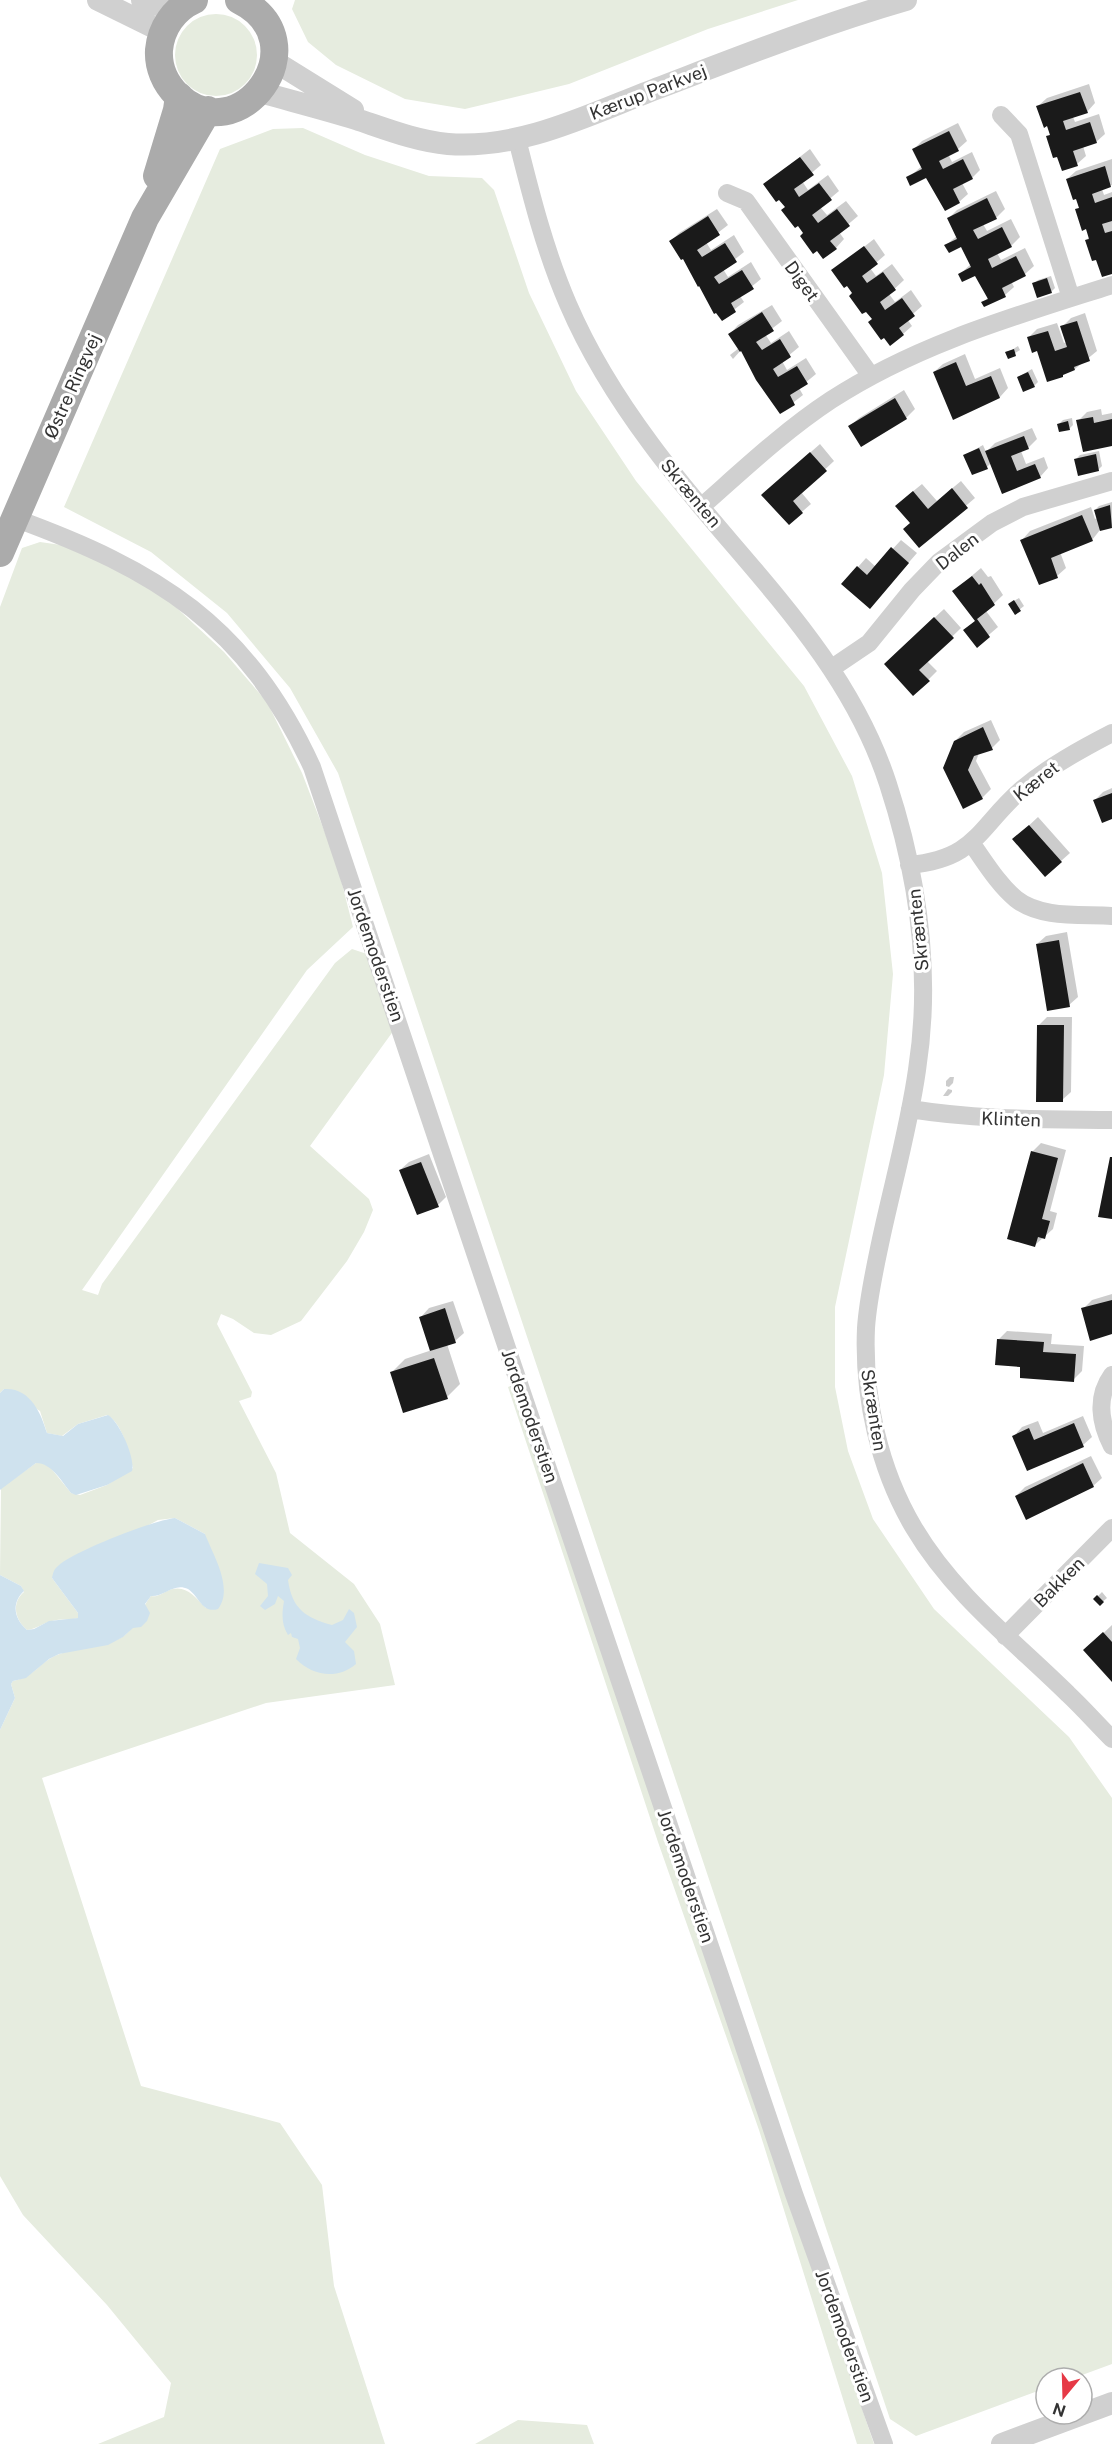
<svg xmlns="http://www.w3.org/2000/svg" width="1112" height="2444" font-family="'Public Sans',sans-serif">
	<style>
		.green { fill: #e6ecdf }
		.water { fill: #cfe2ee }
		.shadow { fill: #0003 }
		.building { fill: #1a1a1a }
		.lines { fill: none; stroke-linecap: round; stroke-linejoin: round }
		.minor { stroke: #d0d0d0; stroke-width: 18 }
		.tertiary { stroke: #d0d0d0; stroke-width: 22 }
		.primary { stroke: #ababab; stroke-width: 28 }
		.labels { text-anchor: middle; dominant-baseline: central; stroke-width: 6; stroke-linejoin: round; paint-order: stroke }
		.street-label { font-size: 18px; fill: #333; stroke: #fff }
	</style>
	<rect width="100%" height="100%" fill="#fff"/>
	<path class="green" d="M 295,0 L 798,0 L 708,29 L 569,84 L 465,109 L 405,99 L 336,65 L 308,42 L 292,9 Z
		M175 55a41 41 0 1 1 82 0a41 41 0 1 1-82 0Z
		M 303,128 L 365,155 L 429,176 L 482,178 L 494,190 L 529,293 L 576,391 L 636,481 L 804,686 L 852,776 L 882,873 L 893,974 L 884,1075 L 835,1307 L 835,1387 L 848,1451 L 873,1519 L 934,1609 L 1069,1737 L 1112,1798 L 1112,2364 L 1074,2378 L 1046,2378 L 1046,2388 L 916,2436 L 890,2419 L 338,773 L 290,688 L 227,613 L 151,552 L 64,507 L 220,149 L 273,129 Z
		M 40,542 L 61,545 L 108,565 L 165,597 L 224,652 L 267,702 L 302,773 L 337,864 L 353,927 L 307,970 L 82,1290 L 98,1295 L 102,1284 L 335,963 L 352,949 L 367,954 L 394,1030 L 310,1146 L 369,1199 L 373,1210 L 364,1232 L 347,1261 L 301,1321 L 271,1335 L 254,1333 L 233,1319 L 221,1314 L 217,1324 L 252,1392 L 251,1397 L 239,1401 L 276,1473 L 290,1533 L 354,1584 L 380,1624 L 395,1685 L 266,1703 L 42,1778 L 141,2086 L 280,2123 L 322,2185 L 334,2286 L 385,2444 L 98,2444 L 164,2417 L 171,2383 L 107,2305 L 23,2215 L 0,2176 L 0,1730 L 15,1698 L 11,1684 L 13,1681 C 36,1676 38,1663 57,1655 C 74,1648 112,1646 125,1635 C 137,1626 141,1608 151,1596 C 157,1597 159,1595 165,1592 C 184,1582 193,1595 206,1608 L 205,1534 L 175,1518 L 158,1520 L 52,1578 L 78,1613 L 78,1618 C 69,1621 60,1618 52,1621 C 43,1623 36,1629 27,1630 C 15,1620 11,1603 24,1592 L 21,1586 L 0,1575 L 1,1488 L 36,1463 L 43,1463 L 50,1467 L 71,1493 L 80,1495 L 107,1485 L 133,1468 C 129,1453 122,1422 107,1415 L 78,1424 L 62,1436 L 47,1433 L 40,1411 L 4,1389 L 0,1393 L 0,607 L 22,548 Z
		M 513,1385 L 874,2444 L 857,2444 L 759,2130 L 658,1842 L 508,1387 Z
		M 518,2420 L 587,2425 L 594,2444 L 475,2444 Z"/>
	<path class="water" d="M 4,1389 C 30,1387 41,1413 47,1433 L 63,1436 L 78,1424 L 108,1415 C 119,1421 136,1459 132,1471 L 107,1485 L 76,1495 L 71,1493 C 62,1482 52,1463 36,1463 L 0,1490 L 0,1393 Z
		M 175,1518 L 205,1534 C 213,1555 234,1588 218,1609 C 202,1614 199,1596 188,1589 C 174,1582 164,1597 151,1596 L 145,1604 L 150,1613 L 147,1621 L 141,1627 L 133,1628 L 123,1637 L 108,1645 L 59,1654 L 49,1659 L 26,1678 L 13,1681 L 11,1684 L 15,1698 L 0,1730 L 0,1575 L 21,1586 L 24,1591 C 11,1603 14,1619 27,1630 L 34,1629 L 49,1621 L 78,1618 L 78,1613 L 52,1578 C 53,1573 54,1569 58,1566 C 74,1551 154,1520 175,1518 Z
		M 259,1563 L 288,1568 L 292,1575 L 288,1580 C 292,1609 306,1618 332,1625 L 343,1620 L 349,1609 L 354,1613 L 357,1627 L 345,1642 L 354,1651 L 356,1664 C 337,1680 313,1676 296,1659 L 300,1648 L 298,1639 L 292,1637 L 291,1633 L 288,1635 C 281,1624 282,1613 284,1601 L 278,1596 L 275,1604 L 265,1610 L 260,1606 L 268,1596 L 267,1584 L 255,1574 Z"/>
	<path class="shadow" d="M 1089,84 L 1095,103 L 1087,112 L 1073,117 L 1075,122 L 1099,114 L 1105,134 L 1096,142 L 1083,146 L 1086,156 L 1077,164 L 1048,137 L 1051,133 L 1038,106 L 1047,98 Z
		M 958,123 L 967,141 L 958,149 L 948,154 L 952,162 L 972,152 L 980,170 L 972,178 L 962,183 L 968,194 L 959,202 L 927,176 L 908,178 L 922,166 L 914,149 L 922,141 Z
		M 810,149 L 821,165 L 802,181 L 808,190 L 828,175 L 839,191 L 820,207 L 827,215 L 846,201 L 858,216 L 839,232 L 844,239 L 836,248 L 805,233 L 786,207 L 765,184 Z
		M 1112,159 L 1112,185 L 1102,189 L 1104,195 L 1112,192 L 1112,272 L 1097,258 L 1086,240 L 1090,237 L 1077,210 L 1080,207 L 1067,179 L 1076,171 Z
		M 996,191 L 1005,209 L 997,217 L 983,224 L 987,231 L 1011,219 L 1020,237 L 1011,246 L 997,253 L 1001,260 L 1025,248 L 1034,266 L 1025,274 L 1011,281 L 1014,287 L 1005,295 L 983,302 L 989,297 L 975,274 L 960,274 L 971,264 L 962,246 L 946,245 L 957,236 L 948,219 L 957,210 Z
		M 717,209 L 728,225 L 706,242 L 711,250 L 734,235 L 744,252 L 723,269 L 728,277 L 751,262 L 761,279 L 740,296 L 744,302 L 722,319 L 683,257 L 671,241 L 679,233 Z
		M 874,239 L 885,255 L 870,268 L 876,276 L 892,264 L 904,280 L 889,294 L 895,302 L 911,290 L 922,306 L 907,319 L 912,326 L 903,334 L 873,319 L 854,293 L 833,271 Z
		M 1051,276 L 1055,288 L 1051,292 L 1034,284 L 1038,280 Z
		M 772,305 L 782,321 L 765,334 L 771,343 L 789,331 L 799,347 L 782,361 L 787,370 L 806,358 L 816,374 L 799,388 L 803,395 L 781,412 L 742,349 L 733,359 L 730,355 L 739,348 L 730,334 L 738,325 Z
		M 1085,313 L 1097,351 L 1075,369 L 1038,349 L 1028,338 L 1037,329 L 1057,323 L 1064,343 L 1067,342 L 1062,327 L 1071,318 Z
		M 1018,346 L 1020,350 L 1009,357 L 1007,353 Z
		M 965,354 L 975,379 L 1000,368 L 1008,388 L 1000,397 L 954,418 L 934,372 L 943,364 Z
		M 1032,369 L 1038,382 L 1034,386 L 1018,377 Z
		M 904,390 L 915,409 L 906,418 L 861,445 L 850,426 L 859,418 Z
		M 1101,409 L 1102,415 L 1112,413 L 1112,445 L 1078,421 L 1087,412 Z
		M 1072,418 L 1073,425 L 1069,429 L 1059,424 L 1063,420 Z
		M 1032,428 L 1037,439 L 1028,448 L 1021,451 L 1026,464 L 1044,457 L 1048,468 L 1040,477 L 1003,492 L 991,463 L 987,467 L 965,455 L 983,445 L 986,452 L 995,443 Z
		M 820,444 L 834,461 L 801,492 L 811,504 L 789,523 L 772,486 Z
		M 1099,451 L 1102,466 L 1098,470 L 1076,459 L 1080,455 Z
		M 961,481 L 975,498 L 919,546 L 906,497 L 922,484 L 937,501 Z
		M 1112,502 L 1112,526 L 1100,530 L 1092,540 L 1060,552 L 1066,568 L 1057,576 L 1039,583 L 1022,540 L 1030,531 L 1091,507 L 1095,519 L 1098,518 L 1095,510 L 1099,506 Z
		M 901,540 L 917,553 L 878,598 L 843,584 L 866,558 L 876,567 Z
		M 981,568 L 988,577 L 991,576 L 1003,595 L 986,611 L 998,627 L 977,645 L 965,630 L 976,620 L 954,591 Z
		M 1019,598 L 1024,606 L 1015,613 L 1014,601 Z
		M 944,609 L 961,628 L 927,661 L 937,671 L 928,680 L 894,655 Z
		M 991,720 L 1000,740 L 992,748 L 979,753 L 976,761 L 991,789 L 982,798 L 964,807 L 955,741 L 964,732 Z
		M 1112,788 L 1112,817 L 1094,801 L 1103,792 Z
		M 1038,817 L 1070,853 L 1061,861 L 1023,831 Z
		M 1067,932 L 1078,997 L 1069,1005 L 1037,944 L 1046,936 Z
		M 1047,1017 L 1072,1017 L 1071,1092 L 1062,1100 L 1038,1026 Z
		M 950,1077 L 954,1077 L 953,1083 L 949,1087 L 946,1086 L 946,1081 Z
		M 948,1089 L 952,1090 L 952,1092 L 948,1096 L 943,1096 Z
		M 1041,1143 L 1066,1150 L 1050,1211 L 1057,1213 L 1053,1229 L 1035,1245 L 1032,1152 Z
		M 429,1154 L 446,1197 L 438,1205 L 400,1170 L 409,1162 Z
		M 1112,1294 L 1112,1333 L 1083,1309 L 1092,1300 Z
		M 453,1301 L 464,1333 L 455,1341 L 447,1344 L 460,1384 L 447,1397 L 392,1372 L 405,1359 L 432,1350 L 421,1317 L 429,1308 Z
		M 1007,1331 L 1052,1334 L 1051,1344 L 1084,1346 L 1082,1371 L 1073,1380 L 1022,1365 L 998,1340 Z
		M 1083,1416 L 1092,1437 L 1083,1445 L 1028,1469 L 1014,1436 L 1022,1427 L 1038,1421 L 1043,1433 Z
		M 1091,1456 L 1102,1478 L 1093,1486 L 1016,1496 L 1025,1487 Z
		M 1102,1592 L 1107,1598 L 1100,1604 L 1095,1599 Z
		M 1112,1625 L 1112,1680 L 1094,1642 Z"/>
	<path class="building" d="M 1080,92 L 1088,113 L 1063,121 L 1066,130 L 1090,122 L 1097,143 L 1073,151 L 1078,166 L 1062,171 L 1057,157 L 1053,158 L 1046,136 L 1050,135 L 1047,126 L 1044,128 L 1036,106 Z
		M 949,131 L 959,151 L 939,161 L 943,169 L 963,159 L 973,179 L 953,189 L 960,203 L 945,211 L 926,178 L 910,186 L 906,177 L 922,169 L 912,149 Z
		M 800,157 L 814,175 L 794,189 L 799,197 L 819,183 L 832,200 L 812,215 L 818,223 L 837,209 L 850,226 L 830,241 L 837,249 L 823,259 L 817,251 L 813,254 L 800,236 L 803,233 L 798,226 L 795,228 L 781,210 L 785,207 L 779,200 L 776,202 L 763,184 Z
		M 1105,166 L 1111,187 L 1092,194 L 1095,203 L 1112,197 L 1112,221 L 1102,224 L 1105,233 L 1112,231 L 1112,274 L 1102,277 L 1096,260 L 1092,261 L 1085,240 L 1089,239 L 1086,229 L 1082,231 L 1075,209 L 1079,208 L 1076,199 L 1073,200 L 1066,179 Z
		M 987,198 L 997,219 L 973,230 L 978,239 L 1002,227 L 1012,247 L 988,259 L 992,268 L 1016,256 L 1026,276 L 1002,288 L 1006,297 L 984,307 L 981,302 L 988,299 L 975,276 L 962,282 L 958,274 L 971,267 L 961,247 L 949,253 L 944,245 L 957,239 L 947,218 Z
		M 708,216 L 720,235 L 697,250 L 702,257 L 725,243 L 737,262 L 714,277 L 719,284 L 742,270 L 754,289 L 731,303 L 736,312 L 722,321 L 716,313 L 714,314 L 699,286 L 698,287 L 683,259 L 681,260 L 669,241 Z
		M 864,246 L 878,264 L 862,276 L 867,283 L 883,272 L 896,290 L 880,302 L 885,310 L 902,298 L 915,316 L 899,328 L 904,335 L 890,346 L 884,338 L 881,340 L 868,322 L 872,319 L 866,312 L 862,314 L 849,296 L 852,293 L 847,286 L 844,288 L 831,270 Z
		M 1047,278 L 1052,293 L 1037,298 L 1032,283 Z
		M 762,312 L 774,331 L 756,342 L 762,350 L 780,339 L 791,357 L 773,369 L 778,377 L 797,366 L 808,384 L 790,395 L 795,405 L 780,414 L 756,380 L 741,351 L 740,352 L 728,334 Z
		M 1077,321 L 1090,361 L 1074,367 L 1075,370 L 1063,375 L 1063,377 L 1047,382 L 1037,351 L 1032,353 L 1027,337 L 1048,331 L 1055,351 L 1067,347 L 1060,326 Z
		M 1014,349 L 1016,356 L 1008,359 L 1005,352 Z
		M 956,362 L 966,386 L 991,376 L 1000,398 L 953,420 L 933,372 Z
		M 1028,372 L 1035,387 L 1023,392 L 1017,377 Z
		M 895,398 L 907,419 L 861,447 L 848,426 Z
		M 1093,417 L 1094,423 L 1112,419 L 1112,446 L 1083,452 L 1076,420 Z
		M 1068,421 L 1070,430 L 1059,432 L 1057,424 Z
		M 1024,436 L 1029,449 L 1011,456 L 1017,471 L 1035,464 L 1041,478 L 1002,494 L 985,451 Z
		M 979,448 L 988,469 L 972,475 L 963,455 Z
		M 810,452 L 827,471 L 793,501 L 803,513 L 789,525 L 761,495 Z
		M 1096,454 L 1099,471 L 1078,476 L 1074,459 Z
		M 952,488 L 968,508 L 919,548 L 903,529 L 910,523 L 895,506 L 913,491 L 928,509 Z
		M 1110,505 L 1112,528 L 1100,531 L 1094,510 Z
		M 1082,515 L 1093,541 L 1051,558 L 1058,578 L 1039,585 L 1020,540 Z
		M 891,547 L 909,563 L 870,609 L 841,584 L 857,566 L 867,575 Z
		M 972,576 L 979,585 L 981,583 L 995,605 L 977,619 L 990,637 L 977,648 L 963,630 L 975,621 L 952,591 Z
		M 1014,600 L 1021,611 L 1015,615 L 1008,604 Z
		M 934,617 L 954,638 L 919,670 L 930,681 L 913,696 L 884,664 Z
		M 983,727 L 993,750 L 974,756 L 968,770 L 983,799 L 963,809 L 943,768 L 954,741 Z
		M 1112,793 L 1112,819 L 1102,823 L 1093,800 Z
		M 1029,825 L 1062,862 L 1045,877 L 1012,839 Z
		M 1059,940 L 1070,1007 L 1047,1011 L 1036,944 Z
		M 1037,1025 L 1064,1025 L 1063,1102 L 1036,1102 Z
		M 1031,1151 L 1058,1158 L 1042,1219 L 1050,1221 L 1045,1239 L 1038,1237 L 1035,1247 L 1007,1239 Z
		M 1110,1157 L 1112,1157 L 1112,1219 L 1098,1217 Z
		M 421,1162 L 439,1207 L 417,1215 L 399,1170 Z
		M 1112,1300 L 1112,1334 L 1090,1341 L 1081,1308 Z
		M 445,1308 L 456,1343 L 430,1351 L 419,1317 Z
		M 997,1339 L 1044,1342 L 1043,1352 L 1076,1354 L 1074,1382 L 1020,1378 L 1020,1367 L 995,1365 Z
		M 434,1358 L 448,1399 L 403,1413 L 390,1372 Z
		M 1074,1423 L 1084,1447 L 1027,1471 L 1012,1436 L 1029,1428 L 1034,1440 Z
		M 1083,1463 L 1094,1487 L 1026,1520 L 1015,1496 Z
		M 1097,1595 L 1104,1602 L 1100,1606 L 1093,1599 Z
		M 1103,1632 L 1112,1642 L 1112,1682 L 1083,1650 Z"/>
	<g class="lines">
		<path class="minor" d="M 1001,115 L 1019,134 L 1071,298
			M 517,139 C 531,195 545,251 568,304 C 589,353 619,401 651,444 C 733,556 844,648 888,784 C 918,876 932,974 917,1070 C 909,1127 893,1183 881,1239 C 875,1268 868,1298 866,1328 C 863,1397 879,1469 914,1528 C 953,1594 1014,1641 1068,1694 C 1083,1708 1097,1724 1112,1739
			M 727,193 L 746,201 L 871,376
			M 701,507 C 743,470 784,431 831,400 C 917,344 1015,316 1112,285
			M 14,518 C 157,570 246,624 312,767 L 513,1366 L 794,2194 L 884,2444
			M 832,668 L 869,643 L 912,590 L 939,562 L 992,523 L 1023,507 L 1112,481
			M 972,844 C 985,862 998,884 1016,899 C 1041,919 1082,914 1112,916
			M 909,865 C 976,859 978,828 1021,790 C 1048,767 1081,749 1112,733
			M 910,1109 C 978,1120 1043,1119 1112,1120
			M 1112,1375 C 1096,1397 1100,1423 1112,1446
			M 1005,1636 L 1112,1528"/>
		<path class="tertiary" d="M 98,0 L 163,32
			M 142,0 L 177,11
			M 274,61 L 353,110
			M 260,92 C 292,101 324,109 356,119 C 386,129 416,141 448,144 C 523,150 594,112 661,87 C 742,56 823,24 906,0
			M 1002,2444 L 1112,2403"/>
		<path class="primary" d="M 194,0 C 174,9 161,28 159,50 C 158,67 165,83 177,95 C 239,155 323,42 239,0
			M 157,176 L 177,110 L 179,96
			M 0,553 L 145,218 L 208,110"/>
	</g>
	<g class="labels">
		<g class="street-label">
			<text transform="translate(648 92) rotate(-21)">Kærup Parkvej</text>
			<text transform="translate(802 281) rotate(54)">Diget</text>
			<text transform="translate(72 386) rotate(-66)">Østre Ringvej</text>
			<text transform="translate(691 493) rotate(50)">Skrænten</text>
			<text transform="translate(957 551) rotate(-38)">Dalen</text>
			<text transform="translate(1036 781) rotate(-38)">Kæret</text>
			<text transform="translate(918 930) rotate(-96)">Skrænten</text>
			<text transform="translate(376 955) rotate(71)">Jordemoderstien</text>
			<text transform="translate(1011 1119) rotate(2)">Klinten</text>
			<text transform="translate(874 1410) rotate(81)">Skrænten</text>
			<text transform="translate(530 1416) rotate(71)">Jordemoderstien</text>
			<text transform="translate(1059 1582) rotate(-45)">Bakken</text>
			<text transform="translate(686 1876) rotate(71)">Jordemoderstien</text>
			<text transform="translate(845 2336) rotate(70)">Jordemoderstien</text>
		</g>
	</g>
	<g transform="translate(1064 2396) rotate(199)"><circle r="28" fill="#ffffff" stroke="#adadad" stroke-width="1.5"/>
	<path d="M0-4.5L10 22L0 15L-10 22Z" fill="#e63946"/>
	<text y="-9" font-size="16" font-weight="bold" text-anchor="middle" fill="#333333">N</text>
	</g>
</svg>
